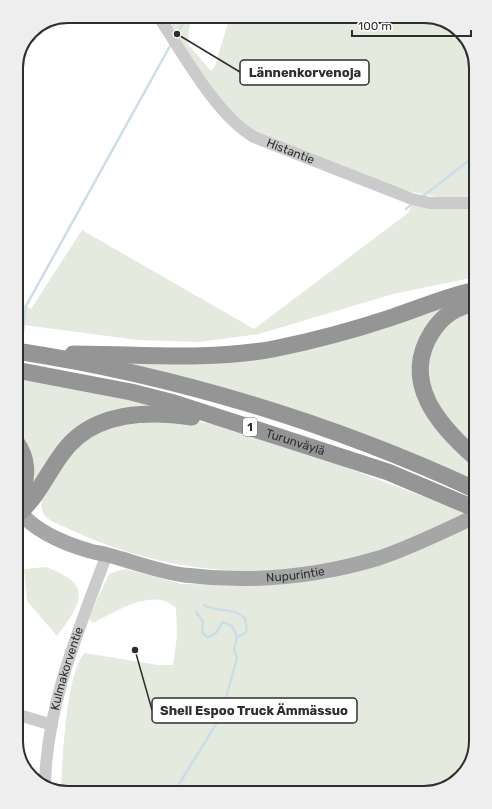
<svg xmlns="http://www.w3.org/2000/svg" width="492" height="809" font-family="Rubik,sans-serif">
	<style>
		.green { fill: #e4eadd }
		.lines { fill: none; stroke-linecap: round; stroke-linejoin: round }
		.stream { stroke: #cbdee8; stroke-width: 2.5 }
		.minor { stroke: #cbcbcb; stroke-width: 12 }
		.major { stroke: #a6a6a6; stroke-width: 15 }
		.highway { stroke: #959595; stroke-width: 17 }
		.labels { text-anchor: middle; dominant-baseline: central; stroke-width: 4; stroke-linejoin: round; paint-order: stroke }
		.shield { fill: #fff; stroke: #6d6d6d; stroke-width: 1 }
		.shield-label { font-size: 11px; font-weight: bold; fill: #2e2e2e }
		.street-label { font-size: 12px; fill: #2e2e2e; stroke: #fff }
		.rim { fill: none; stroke: #2e2e2e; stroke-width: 2 }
		.leader { fill: none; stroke: #2e2e2e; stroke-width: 1.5 }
		.callout-dot { fill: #2e2e2e; stroke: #fff; stroke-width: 1.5 }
		.callout { fill: #fff; stroke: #2e2e2e; stroke-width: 1.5 }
		.callout-label { font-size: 13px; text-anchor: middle; font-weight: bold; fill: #2e2e2e }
	</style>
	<rect width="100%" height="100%" fill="#fff"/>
	<path class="green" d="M 161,16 L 169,16 L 176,23 L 180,22 L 184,16 L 195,16 L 189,27 L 188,44 L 211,71 L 215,66 L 230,16 L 428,16 C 447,23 459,26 470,44 C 481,62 476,170 476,197 L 445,199 L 390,187 L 251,131 L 228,112 Z
		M 413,204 L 476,207 L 476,277 L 393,294 L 259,334 L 198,342 L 138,340 L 16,324 L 16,299 L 31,309 L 82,230 L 254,329 L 408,213 Z
		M 456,305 L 417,375 L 476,462 L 476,481 L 106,359 L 185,361 Z
		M 476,306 L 476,453 L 447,424 L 424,380 L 431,340 L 467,308 Z
		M 16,378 L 57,384 L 158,406 L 101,417 L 34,491 L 16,436 Z
		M 174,419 L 221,425 L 300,450 L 467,513 C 444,523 421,535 398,544 C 306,581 199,579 107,545 C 88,538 70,529 51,521 L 44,515 L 41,507 L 42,496 L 71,447 L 112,423 Z
		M 476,522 L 476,742 L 467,770 L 447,788 L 61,792 C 62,765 66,669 85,653 L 158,665 L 173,665 L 177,636 L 176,608 C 154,586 115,612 93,623 L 90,620 L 90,615 L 109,574 L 117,571 L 126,569 L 182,584 L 259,585 L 328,579 L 394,557 Z
		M 46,567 C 95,585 81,603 57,636 L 27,601 L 24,569 Z"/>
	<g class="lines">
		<path class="stream" d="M 177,34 L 187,16
			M 423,196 L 476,155
			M 406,209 L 411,205
			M 16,325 L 24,322 L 26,306 L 170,46
			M 23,332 L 24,322
			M 196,612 L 203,622 L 202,632 L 207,637 C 217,636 217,629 223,622 L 232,626 L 237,637
			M 173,791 L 176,789 L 221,716 L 237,658 L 234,649 L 237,637 L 242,635 L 247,631 L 245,618 C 233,607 219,613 204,605"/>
		<g class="minor">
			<path id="s1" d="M 158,16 C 183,53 216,115 254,137 L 412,199 L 430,203 L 476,203"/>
			<path d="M 16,714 L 52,725"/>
			<path id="s2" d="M 45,786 C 46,706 79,629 107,554"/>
		</g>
		<path class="major" id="s3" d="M 20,512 C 36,532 66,544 90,551 C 96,553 102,553 108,555 C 134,562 157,571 184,575 C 249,583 316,577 379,558 C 412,547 444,531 476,516"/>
		<g class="highway">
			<path d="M 16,351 C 174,375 332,423 476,490"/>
			<path d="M 73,354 C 139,354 207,361 273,349 C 313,341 354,330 393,317 C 420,308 447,296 476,290"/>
			<path id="s4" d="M 16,370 L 131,392 L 174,403 L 388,472 L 476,509"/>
			<path d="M 16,442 C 34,467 22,486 20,512"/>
			<path d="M 476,458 C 439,426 400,382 432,332 C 443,315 456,307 476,303"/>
			<path d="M 20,512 C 37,497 47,474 61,455 C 90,412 145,410 192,417"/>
		</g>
	</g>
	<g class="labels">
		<rect class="shield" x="243" y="418" width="14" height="18" rx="3"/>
		<g class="shield-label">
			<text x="250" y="427">1</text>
		</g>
		<g class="street-label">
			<text stroke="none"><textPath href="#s1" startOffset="195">Histantie</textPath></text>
			<text stroke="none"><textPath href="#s4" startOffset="289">Turunväylä</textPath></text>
			<text stroke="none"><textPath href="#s3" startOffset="290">Nupurintie</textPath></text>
			<text stroke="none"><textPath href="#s2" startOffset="120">Kulmakorventie</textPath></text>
		</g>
	</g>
	<path d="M0 0H492V809H0ZM68 23H424A45 45 0 0 1 469 68V741A45 45 0 0 1 424 786H68A45 45 0 0 1 23 741V68A45 45 0 0 1 68 23Z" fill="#eee" fill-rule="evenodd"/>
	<path class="rim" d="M68 23H424A45 45 0 0 1 469 68V741A45 45 0 0 1 424 786H68A45 45 0 0 1 23 741V68A45 45 0 0 1 68 23Z"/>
	<path class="leader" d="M177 34L240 72M135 650L152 710"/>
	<g class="callout-dot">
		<circle cx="177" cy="34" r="4"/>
		<circle cx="135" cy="650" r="4"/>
	</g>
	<g class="callout">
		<rect x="240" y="60" width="129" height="25" rx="4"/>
		<rect x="152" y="698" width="205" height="25" rx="4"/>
	</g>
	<g class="callout-label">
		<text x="305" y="77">Lännenkorvenoja</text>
		<text x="254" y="715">Shell Espoo Truck Ämmässuo</text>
	</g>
	<path d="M352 30v6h119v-6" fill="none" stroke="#2e2e2e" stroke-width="2"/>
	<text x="358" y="30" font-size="12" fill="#2e2e2e" stroke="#ffffff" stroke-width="3" paint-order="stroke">100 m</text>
</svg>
